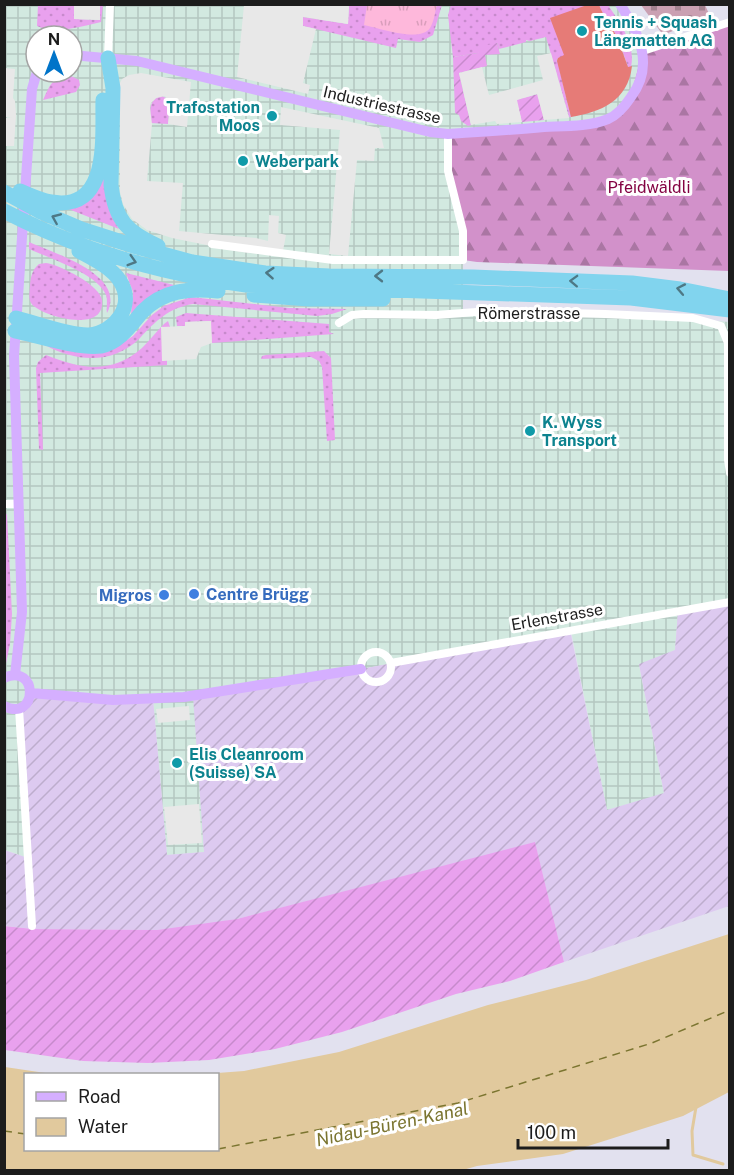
<svg xmlns="http://www.w3.org/2000/svg" width="734" height="1175" font-family="'Public Sans',sans-serif">
	<style>
		.industrial { fill: url(#industrial-grid); fill-rule: evenodd }
		.farmland { fill: url(#farmland-furrows) }
		.grass { fill: url(#grass-dots) }
		.forest { fill: url(#forest-firs) }
		.cemetery { fill: url(#cemetery-stones) }
		.park { fill: url(#park-tufts) }
		.garden { fill: url(#garden-furrows) }
		.pitch { fill: #e67b77 }
		.parking { fill: #e8e8e8 }
		.water { fill: #e1c99d }
		.lines { fill: none; stroke-linecap: round; stroke-linejoin: round }
		.stream { stroke: #e1c99d; stroke-width: 3 }
		.ferry { stroke: #7b7530; stroke-width: 1.5; stroke-dasharray: 8 6; stroke-linecap: butt }
		.street { stroke: #fff; stroke-width: 8 }
		.secondary { stroke: #d5afff; stroke-width: 10 }
		.highway { stroke: #81d4ee; stroke-width: 15 }
		.oneway { stroke: #4e7885 }
		.culture-dot { fill: #0f9aa8; stroke: #fff; stroke-width: 2 }
		.shop-dot { fill: #3f7fe0; stroke: #fff; stroke-width: 2 }
		.labels { text-anchor: middle; dominant-baseline: central; stroke-width: 6; stroke-linejoin: round; paint-order: stroke }
		.culture-label { font-size: 16px; font-weight: bold; fill: #0d838f; stroke: #fff; text-anchor: start }
		.street-label { font-size: 16px; fill: #1c1c1c; stroke: #fff }
		.park-label { font-size: 16px; fill: #830242; stroke: #fff }
		.shop-label { font-size: 16px; font-weight: bold; fill: #366cbe; stroke: #fff; text-anchor: start }
		.water-label { font-size: 18px; font-style: italic; fill: #7b7530; stroke: #fff }
	</style>
	<defs>
		<pattern id="industrial-grid" width="8" height="8" patternUnits="userSpaceOnUse" patternTransform="scale(1.5)"><rect width="8" height="8" fill="#d2e9e0"/><path d="M0 4h8M4 0v8" fill="none" stroke="#b4c7c0"/></pattern>
		<pattern id="farmland-furrows" width="10" height="10" patternUnits="userSpaceOnUse" patternTransform="scale(1.5)"><rect width="10" height="10" fill="#ddcaf0"/><path d="M-1 1l2-2M0 10L10 0M9 11l2-2" fill="none" stroke="#bdadcd"/></pattern>
		<pattern id="grass-dots" width="8" height="8" patternUnits="userSpaceOnUse" patternTransform="scale(1.5)"><rect width="8" height="8" fill="#e9a1ee"/><path d="M2 2h.1M6 6h.1" fill="none" stroke="#c78acc" stroke-width="1.8" stroke-linecap="round"/></pattern>
		<pattern id="forest-firs" width="22" height="20" patternUnits="userSpaceOnUse" patternTransform="scale(1.5)"><rect width="22" height="20" fill="#d291ca"/><path d="M5 1l3.5 6h-7zM16 11l3.5 6h-7z" fill="#aa76a3"/></pattern>
		<pattern id="cemetery-stones" width="16" height="16" patternUnits="userSpaceOnUse" patternTransform="scale(1.5)"><rect width="16" height="16" fill="#caa0b2"/><path d="M2 7V4a2 2 0 0 1 4 0v3zM10 15v-3a2 2 0 0 1 4 0v3z" fill="#a38290"/></pattern>
		<pattern id="park-tufts" width="24" height="20" patternUnits="userSpaceOnUse" patternTransform="scale(1.5)"><rect width="24" height="20" fill="#feb8db"/><path d="M3 7l-1-3M5 7V3M7 7l1-3M15 17l-1-3M17 17v-4M19 17l1-3" fill="none" stroke="#d99ebb"/></pattern>
		<pattern id="garden-furrows" width="10" height="10" patternUnits="userSpaceOnUse" patternTransform="scale(1.5)"><rect width="10" height="10" fill="#e9a1ee"/><path d="M-1 1l2-2M0 10L10 0M9 11l2-2" fill="none" stroke="#c78acc"/></pattern>
	</defs>
	<rect width="100%" height="100%" fill="#e2e1ef"/>
	<path class="industrial" d="M 4,5 L 620,5 L 643,51 L 629,101 L 463,231 L 463,313 L 667,316 L 720,325 L 718,321 L 729,322 L 729,602 L 678,612 L 675,650 L 639,665 L 664,794 L 607,810 L 571,631 L 361,669 L 194,696 L 204,852 L 167,855 L 153,699 L 28,858 L 5,850 ZM 36,36 L 72,36 L 72,72 L 36,72 Z"/>
	<path class="farmland" d="M 729,602 L 729,906 L 564,962 L 535,843 L 237,919 L 192,927 L 157,930 L 33,929 L 5,926 L 4,850 L 28,858 L 19,708 L 31,693 L 153,699 L 167,855 L 204,852 L 193,696 L 361,669 L 570,630 L 607,810 L 664,793 L 639,664 L 675,650 L 678,612 Z"/>
	<path class="grass" d="M 38,5 L 74,5 L 74,19 L 99,20 L 100,5 L 103,5 L 101,22 C 82,26 56,35 37,26 Z
		M 349,5 L 442,5 L 433,35 L 420,42 L 398,39 L 396,48 L 303,26 L 303,17 L 348,24 Z
		M 451,5 L 588,5 L 564,56 L 557,59 L 571,117 L 569,117 L 546,37 L 530,41 L 526,40 L 526,42 L 499,49 L 497,43 L 478,53 L 453,57 L 448,15 Z
		M 599,5 L 608,5 C 620,23 636,44 631,67 L 628,67 L 620,44 L 621,43 C 613,29 605,19 599,5 Z
		M 71,76 L 79,80 L 80,85 L 76,92 L 43,100 C 50,86 50,78 71,76 Z
		M 162,96 L 170,100 L 168,124 L 151,123 C 150,111 148,99 162,96 Z
		M 105,172 C 107,197 105,207 119,229 L 66,208 Z
		M 29,242 C 56,254 127,275 107,313 C 106,309 108,301 106,295 C 98,274 49,258 29,249 Z
		M 46,263 C 60,265 100,285 102,300 C 106,335 39,316 31,303 C 28,298 30,291 30,285 C 31,276 32,270 39,264 Z
		M 126,273 L 174,285 L 131,314 L 133,292 Z
		M 191,297 L 289,308 L 347,309 L 332,314 L 317,316 L 193,304 C 168,308 156,321 140,338 C 113,365 76,362 45,345 L 118,346 L 133,336 L 152,315 L 164,306 Z
		M 186,313 L 329,324 L 329,332 L 334,334 L 212,343 L 210,321 L 185,322 L 186,326 L 177,326 L 176,317 Z
		M 168,321 L 170,327 L 161,327 L 163,361 L 167,360 L 167,365 L 40,373 L 43,450 L 39,449 L 36,368 L 38,362 L 46,355 C 81,369 111,375 142,348 C 150,340 156,332 164,324 Z
		M 324,351 L 331,358 L 335,440 L 327,441 L 322,367 L 319,361 L 311,357 L 261,359 L 262,356 L 266,355 Z
		M 5,512 L 7,515 L 12,614 L 10,644 L 5,668 Z"/>
	<path class="forest" d="M 729,22 L 729,271 L 477,262 L 463,260 L 463,231 L 448,171 L 448,134 L 608,119 L 629,101 L 643,51 Z"/>
	<path class="cemetery" d="M 641,5 L 705,5 L 710,16 L 663,35 Z"/>
	<path class="park" d="M 367,5 L 367,4 L 437,5 C 435,12 434,22 430,28 C 420,43 379,28 364,25 Z"/>
	<path class="garden" d="M 497,43 L 500,54 L 485,55 L 487,66 L 459,73 L 471,125 L 468,126 L 461,121 L 459,115 L 455,113 L 453,57 L 478,53 L 482,46 Z
		M 538,94 L 544,120 L 522,122 L 516,100 Z
		M 535,842 L 564,962 L 510,981 L 456,994 L 342,1032 L 275,1049 L 209,1060 L 148,1063 L 83,1061 L 5,1050 L 4,926 L 33,929 L 157,930 L 237,919 Z"/>
	<path class="pitch" d="M 587,5 L 599,5 C 605,19 613,29 621,43 L 620,45 L 628,67 L 632,66 C 628,101 601,112 571,117 L 557,61 L 558,58 L 564,55 L 550,18 Z"/>
	<path class="parking" d="M 74,5 L 100,5 L 100,20 L 74,19 Z
		M 244,5 L 349,5 L 348,24 L 303,17 L 303,26 L 316,29 L 303,83 L 310,85 L 308,94 L 237,77 Z
		M 551,53 L 569,118 L 544,120 L 537,94 L 517,100 L 522,122 L 497,124 L 495,121 L 471,125 L 459,73 L 482,67 L 489,95 L 543,80 L 537,56 Z
		M 5,68 L 15,69 L 13,98 L 15,101 L 16,115 L 14,146 L 5,146 L 5,118 L 12,118 L 5,117 Z
		M 141,73 L 191,82 L 187,127 L 168,124 L 171,103 L 165,96 L 156,98 L 151,103 L 150,108 L 152,124 L 147,181 L 183,183 L 179,231 L 256,238 L 268,241 L 269,215 L 279,216 L 278,233 L 286,235 L 282,256 L 241,252 L 172,238 L 147,230 L 132,219 L 123,204 L 120,192 L 120,83 L 122,79 L 129,75 Z
		M 281,107 L 379,128 L 384,148 L 375,148 L 374,161 L 357,160 L 348,256 L 329,254 L 340,130 L 280,125 Z
		M 211,321 L 212,343 L 201,347 L 196,359 L 162,361 L 161,327 L 185,326 L 185,322 Z
		M 189,706 L 190,720 L 158,723 L 156,709 Z
		M 199,804 L 202,843 L 168,845 L 164,807 Z"/>
	<path class="water" d="M 729,934 L 729,1092 L 683,1116 L 563,1154 L 477,1166 L 463,1170 L 5,1170 L 5,1067 L 52,1074 L 26,1074 L 26,1150 L 218,1150 L 218,1074 L 204,1074 L 244,1071 L 339,1052 L 488,1005 L 586,980 Z"/>
	<g class="lines">
		<path class="stream" d="M 696,1107 L 692,1131 L 693,1155 L 723,1164"/>
		<path class="ferry" d="M 4,1131 L 26,1134
			M 218,1149 L 458,1103 L 652,1043 L 730,1010"/>
		<path class="street" d="M 643,51 L 730,22
			M 108,58 L 110,4
			M 212,244 L 333,260 L 463,260 L 463,231 L 448,171 L 448,134
			M 339,323 L 352,315 L 364,314 L 436,315 L 490,311 L 605,314 L 693,318 L 721,326 L 728,343 L 728,460 L 730,473
			M 4,504 L 18,504
			M361 667a15 15 0 1 1 30 0a15 15 0 1 1-30 0Z
			M 391,663 L 730,602
			M 19,708 L 32,926"/>
		<path class="secondary" d="M 72,55 L 137,61 L 430,132 L 448,134 C 480,132 512,130 544,127 C 565,126 588,127 608,119 C 618,115 625,106 631,97 C 655,65 639,34 620,4
			M 15,675 L 22,612 L 14,356 L 32,89 L 37,72
			M 4,678 C 39,662 38,723 4,706
			M 31,693 L 113,700 L 184,697 L 361,669"/>
		<path class="highway" d="M 108,58 L 113,88 L 111,185 C 115,220 127,232 158,246
			M 20,191 C 30,195 40,200 51,202 C 111,212 102,136 103,100
			M 4,192 L 39,211 L 81,229 L 137,247 L 192,262 L 265,273 L 329,276 L 473,277 L 632,283 L 680,289 L 730,299
			M 4,211 C 79,250 162,274 246,285 L 631,298 L 730,310
			M 254,295 L 309,299 L 383,299
			M 16,318 C 36,323 70,336 89,335 C 114,333 136,306 120,281 C 111,267 93,259 79,251
			M 15,331 C 39,336 78,349 101,346 C 119,343 131,325 142,312 C 163,290 190,288 218,291"/>
	</g>
	<defs><path id="oneway-chevron" d="M-2-3.5L2.5 0L-2 3.5" fill="none" stroke-width="1.6" stroke-linecap="round" stroke-linejoin="round" transform="scale(1.5)"/></defs>
	<g class="oneway">
		<use href="#oneway-chevron" transform="translate(56 218) rotate(-157)"/>
		<use href="#oneway-chevron" transform="translate(132 261) rotate(17)"/>
		<use href="#oneway-chevron" transform="translate(270 273) rotate(-176)"/>
		<use href="#oneway-chevron" transform="translate(379 276) rotate(-180)"/>
		<use href="#oneway-chevron" transform="translate(574 281) rotate(-178)"/>
		<use href="#oneway-chevron" transform="translate(681 289) rotate(-169)"/>
	</g>
	<g class="culture-dot">
		<circle cx="582" cy="31" r="6"/>
		<circle cx="272" cy="116" r="6"/>
		<circle cx="243" cy="161" r="6"/>
		<circle cx="530" cy="431" r="6"/>
		<circle cx="177" cy="763" r="6"/>
	</g>
	<g class="shop-dot">
		<circle cx="194" cy="594" r="6"/>
		<circle cx="164" cy="595" r="6"/>
	</g>
	<g class="labels">
		<g class="culture-label">
			<text x="594" y="22">Tennis + Squash<tspan x="594" dy="18">Längmatten AG</tspan></text>
			<text x="260" y="107" text-anchor="end">Trafostation<tspan x="260" dy="18">Moos</tspan></text>
			<text x="255" y="161">Weberpark</text>
			<text x="542" y="422">K. Wyss<tspan x="542" dy="18">Transport</tspan></text>
			<text x="189" y="754">Elis Cleanroom<tspan x="189" dy="18">(Suisse) SA</tspan></text>
		</g>
		<g class="street-label">
			<text transform="translate(382 105) rotate(13)">Industriestrasse</text>
			<text x="529" y="313">Römerstrasse</text>
			<text transform="translate(557 617) rotate(-10)">Erlenstrasse</text>
		</g>
		<g class="park-label">
			<text x="649" y="187">Pfeidwäldli</text>
		</g>
		<g class="shop-label">
			<text x="206" y="594">Centre Brügg</text>
			<text x="152" y="595" text-anchor="end">Migros</text>
		</g>
		<g class="water-label">
			<text transform="translate(392 1124) rotate(-12)">Nidau-Büren-Kanal</text>
		</g>
	</g>
	<rect width="734" height="1175" fill="none" stroke="#1c1c1c" stroke-width="12"/>
	<rect x="24" y="1073" width="195" height="78" fill="#ffffff" stroke="#a4a4a4" stroke-width="1.5"/>
	<rect x="36" y="1092" width="30" height="9" fill="#d5afff" stroke="#a4a4a4" stroke-width="1.5"/>
	<text x="78" y="1103" font-size="18" fill="#1c1c1c">Road</text>
	<rect x="36" y="1118" width="30" height="18" fill="#e1c99d" stroke="#a4a4a4" stroke-width="1.5"/>
	<text x="78" y="1133" font-size="18" fill="#1c1c1c">Water</text>
	<g transform="translate(54 54)"><circle r="28" fill="#ffffff" stroke="#a4a4a4" stroke-width="1.5"/>
	<path d="M0-4.5L10 22L0 15L-10 22Z" fill="#0074c9"/>
	<text y="-9" font-size="16" font-weight="bold" text-anchor="middle" fill="#1c1c1c">N</text>
	</g>
	<path d="M518 1139v9h150v-9" fill="none" stroke="#1c1c1c" stroke-width="3"/>
	<text x="527" y="1139" font-size="18" fill="#1c1c1c" stroke="#ffffff" stroke-width="4.5" paint-order="stroke">100 m</text>
</svg>
